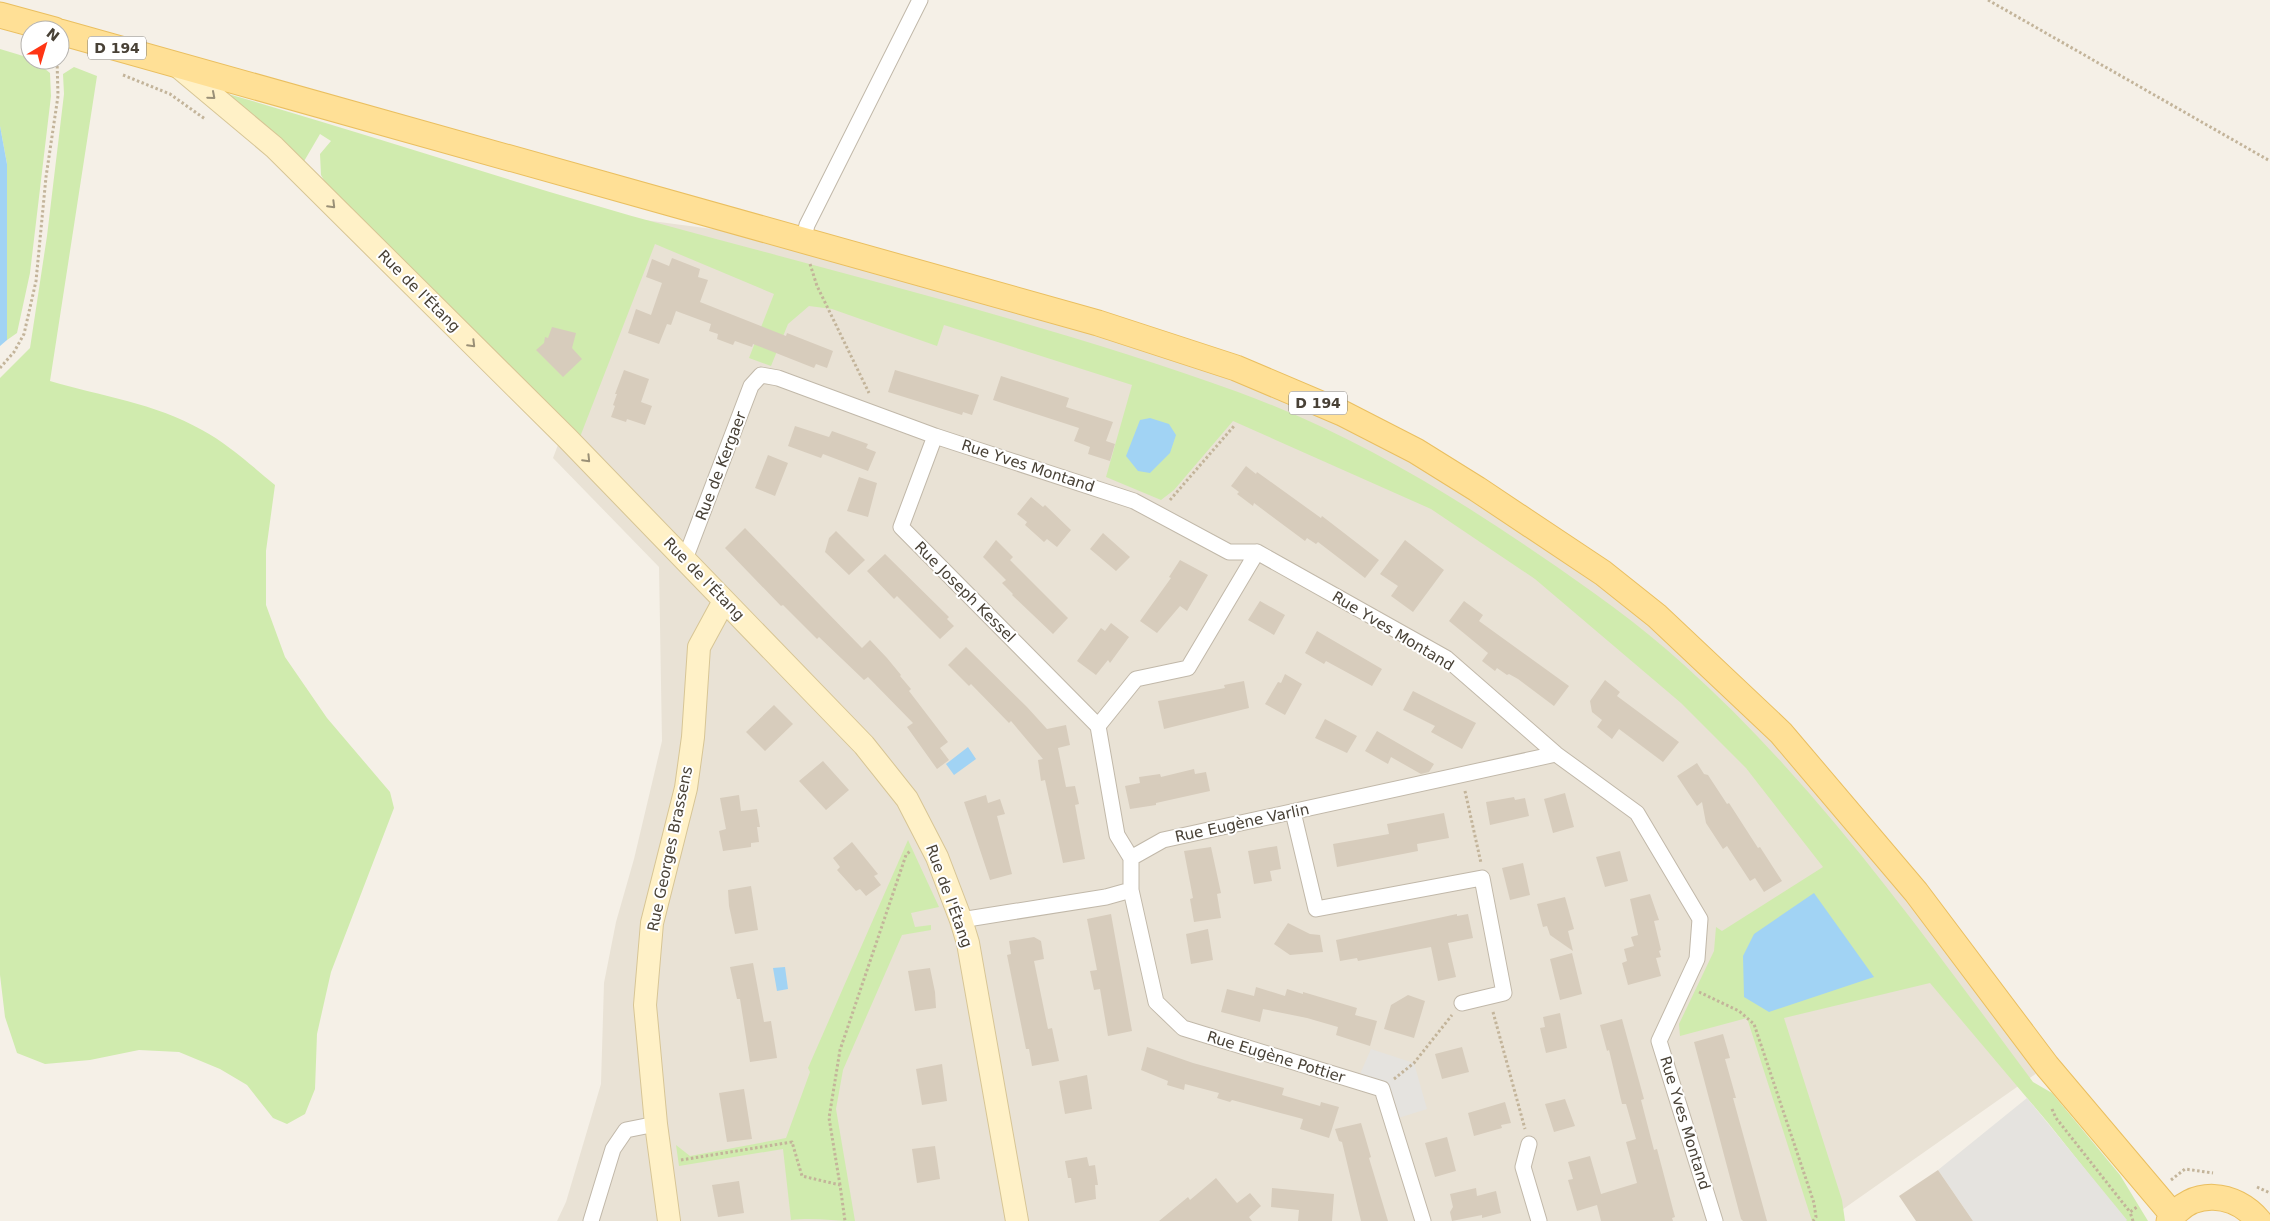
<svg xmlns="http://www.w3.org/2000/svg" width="2270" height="1221" font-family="'DejaVu Sans',sans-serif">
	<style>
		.residential { fill: #e9e2d5 }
		.green { fill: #d0ebae }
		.parking { fill: #e5e3df }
		.water { fill: #a1d3f4 }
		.building { fill: #d7ccbc }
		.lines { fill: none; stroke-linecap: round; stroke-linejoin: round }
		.street-casing { stroke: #c1b8a9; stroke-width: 17 }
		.secondary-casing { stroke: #d7c595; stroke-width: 24 }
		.primary-casing { stroke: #eabf60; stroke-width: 27 }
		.path { stroke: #c3b49a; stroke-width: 3; stroke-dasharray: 2.5 2.5; stroke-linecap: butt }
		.street { stroke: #fff; stroke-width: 15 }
		.secondary { stroke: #fff1c7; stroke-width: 22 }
		.primary { stroke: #ffe096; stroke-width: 25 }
		.oneway { stroke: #9a9077 }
		.labels { text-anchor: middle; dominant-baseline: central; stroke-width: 4; stroke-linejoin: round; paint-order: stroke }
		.shield { fill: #fff; stroke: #7f7a72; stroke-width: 1 }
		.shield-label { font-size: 14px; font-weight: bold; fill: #484136 }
		.street-label { font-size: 15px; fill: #484136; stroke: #fff }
	</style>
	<rect width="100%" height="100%" fill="#f5f0e7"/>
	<path class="residential" d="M 644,220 L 803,241 L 1098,323 L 1416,451 L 1710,664 L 2047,1066 L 1829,1219 L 1830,1221 L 557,1221 L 566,1202 L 601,1084 L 604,983 L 616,922 L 634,859 L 662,741 L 659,567 L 553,458 Z"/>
	<path class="green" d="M 0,49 L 30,58 L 30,60 L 34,60 L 50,73 L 51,96 L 30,273 L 17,333 L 7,340 L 7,164 L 0,126 Z
		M 74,67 L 97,76 L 50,381 C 100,396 155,403 202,430 C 228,444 252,466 275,485 L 266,551 L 266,605 L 285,657 L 327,718 L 390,792 L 394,808 L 331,972 L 317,1034 L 315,1089 L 305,1114 L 287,1124 L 273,1118 L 247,1085 L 220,1069 L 179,1052 L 139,1050 L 90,1060 L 45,1064 L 17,1053 L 5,1017 L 0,975 L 0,378 L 30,348 L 47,236 L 64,94 L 63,74 Z
		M 221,92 C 372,135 521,186 672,227 C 862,279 1053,325 1238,392 C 1345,431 1445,490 1538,554 C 1588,588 1639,624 1683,664 C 1819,786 1925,937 2033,1082 L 2052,1093 L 2120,1175 L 2148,1221 L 2126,1221 L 2049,1124 L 1930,983 L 1784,1018 L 1842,1200 L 1845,1221 L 1812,1221 L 1747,1018 L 1680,1036 L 1679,1024 L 1714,951 L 1716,927 L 1722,931 L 1823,867 L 1746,768 L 1681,703 L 1535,579 L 1431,509 L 1233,421 L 1174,490 L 1161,500 L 1106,477 L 1132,385 L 944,325 L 937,346 L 832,309 L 809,306 L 788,324 L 771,366 L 749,358 L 774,294 L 655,244 L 580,437 L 333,196 L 321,175 L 320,154 L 331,141 L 320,134 L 303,163 Z
		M 908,840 L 939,907 L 911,913 L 915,927 L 931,925 L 931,930 L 902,935 L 843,1070 L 836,1109 L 855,1221 C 833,1221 813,1217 791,1220 L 783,1149 L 679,1166 L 676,1145 L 690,1156 L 786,1138 L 810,1072 L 808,1068 Z"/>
	<path class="parking" d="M 1371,1049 L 1414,1063 L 1427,1109 L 1392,1120 L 1382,1089 L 1357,1081 Z
		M 2027,1098 L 2127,1220 L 2126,1221 L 1973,1221 L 1938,1170 Z"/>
	<path class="water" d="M 0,126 L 7,164 L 7,340 L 0,346 Z
		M 1150,418 L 1169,424 L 1176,435 L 1170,453 L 1150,473 L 1138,471 L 1126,456 L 1140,420 Z
		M 968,747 L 976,759 L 954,775 L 946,764 Z
		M 1814,893 L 1874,977 L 1769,1012 L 1744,997 L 1743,956 L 1754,934 Z
		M 785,967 L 788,989 L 777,991 L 773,968 Z"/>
	<path class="building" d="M 672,258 L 700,269 L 698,277 L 708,280 L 700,302 L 786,336 L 787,333 L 833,351 L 827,368 L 816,364 L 814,368 L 753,344 L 752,347 L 735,341 L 733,345 L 717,339 L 718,334 L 709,331 L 711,324 L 676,311 L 671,325 L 667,324 L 659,344 L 628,333 L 636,309 L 651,315 L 662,283 L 646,277 L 652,259 L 669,266 Z
		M 552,327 L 576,333 L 572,348 L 582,359 L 563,377 L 536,350 L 544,343 L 545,337 L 548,338 Z
		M 624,370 L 649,379 L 641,402 L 652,406 L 645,425 L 627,419 L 626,422 L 611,417 L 615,406 L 613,405 L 617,394 L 615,394 Z
		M 895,370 L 979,395 L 972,415 L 963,412 L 962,415 L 888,392 Z
		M 1001,376 L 1069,398 L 1066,407 L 1113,422 L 1106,441 L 1115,444 L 1110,461 L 1088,454 L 1090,447 L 1074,441 L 1079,428 L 993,400 Z
		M 795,426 L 829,437 L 832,431 L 868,444 L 866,448 L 876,452 L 868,471 L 823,454 L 821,458 L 788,446 Z
		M 768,455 L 788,463 L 775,496 L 755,488 Z
		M 1246,466 L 1256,474 L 1257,472 L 1321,518 L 1322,516 L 1379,560 L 1365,578 L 1318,542 L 1316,544 L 1307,538 L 1305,541 L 1254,503 L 1253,506 L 1237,494 L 1239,492 L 1231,486 Z
		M 859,477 L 877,483 L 868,517 L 847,511 Z
		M 1031,497 L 1043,507 L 1045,505 L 1071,530 L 1057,547 L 1047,539 L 1044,542 L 1025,525 L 1027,522 L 1017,514 Z
		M 745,528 L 860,646 L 862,648 L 870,640 L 887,658 L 901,675 L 900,676 L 911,689 L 909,691 L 948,742 L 940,748 L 949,760 L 937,769 L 907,727 L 913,723 L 868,677 L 864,680 L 819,637 L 817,639 L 783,605 L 781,606 L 725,548 Z
		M 836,531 L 865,560 L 849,575 L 825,552 L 829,538 Z
		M 1103,533 L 1130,557 L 1116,571 L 1090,549 Z
		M 996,540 L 1013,557 L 1010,560 L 1068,618 L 1053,634 L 1012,595 L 1013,594 L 1002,583 L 1006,580 L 983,557 Z
		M 1405,540 L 1444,570 L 1413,612 L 1391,596 L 1398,586 L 1380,574 Z
		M 885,554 L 949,617 L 947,619 L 954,626 L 940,639 L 897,596 L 894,599 L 867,571 Z
		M 1180,560 L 1208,575 L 1187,611 L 1180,606 L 1157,633 L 1140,621 L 1171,578 L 1169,577 Z
		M 1260,601 L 1285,615 L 1274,635 L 1248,620 Z
		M 1464,601 L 1483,615 L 1479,621 L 1569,686 L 1554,706 L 1518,679 L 1509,674 L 1507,675 L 1497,668 L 1495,671 L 1482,661 L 1488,653 L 1449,621 Z
		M 1111,623 L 1129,637 L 1110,663 L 1108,660 L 1096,675 L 1077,661 L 1101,628 L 1105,631 Z
		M 1317,631 L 1382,669 L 1372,686 L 1326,661 L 1324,664 L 1305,653 Z
		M 966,647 L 1027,707 L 1047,729 L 1066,725 L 1070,745 L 1058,748 L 1066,787 L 1075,786 L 1079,804 L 1075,805 L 1085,859 L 1063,863 L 1045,780 L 1041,781 L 1038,760 L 1043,759 L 1011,721 L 1009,723 L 971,684 L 969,686 L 948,665 Z
		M 1285,674 L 1302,684 L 1285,715 L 1265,704 L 1278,682 L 1281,683 Z
		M 1605,680 L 1620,692 L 1617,696 L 1679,742 L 1663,762 L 1619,729 L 1612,739 L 1597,727 L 1602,720 L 1592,712 L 1590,701 Z
		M 1244,681 L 1249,708 L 1164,729 L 1158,701 L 1225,688 L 1224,685 Z
		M 1413,691 L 1476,723 L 1462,749 L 1431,732 L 1435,726 L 1403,710 Z
		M 774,705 L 793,724 L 765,751 L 746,732 Z
		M 1325,719 L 1357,736 L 1347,753 L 1315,738 Z
		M 1377,731 L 1434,764 L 1429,772 L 1421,774 L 1391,757 L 1388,764 L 1365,751 Z
		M 823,761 L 849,790 L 826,810 L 799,781 Z
		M 1697,763 L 1704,774 L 1708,775 L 1727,804 L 1729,803 L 1758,848 L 1760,847 L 1782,881 L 1764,892 L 1755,878 L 1750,881 L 1727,846 L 1723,849 L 1706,823 L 1702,802 L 1697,806 L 1677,776 Z
		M 1194,769 L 1195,774 L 1206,772 L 1210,791 L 1156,803 L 1156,805 L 1130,809 L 1125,786 L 1140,783 L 1139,777 L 1160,774 L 1161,777 Z
		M 1565,793 L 1574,827 L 1553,833 L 1544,799 Z
		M 739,795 L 741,811 L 757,809 L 760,827 L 757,827 L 759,842 L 751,843 L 751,847 L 723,851 L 719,831 L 726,829 L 720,798 Z
		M 986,795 L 988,803 L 1000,799 L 1005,814 L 997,816 L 1012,874 L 990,880 L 964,802 Z
		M 1514,797 L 1515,800 L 1525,798 L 1529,816 L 1490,825 L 1486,802 Z
		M 1444,813 L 1449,838 L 1417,844 L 1418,851 L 1337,867 L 1333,844 L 1389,834 L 1387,824 Z
		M 852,842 L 878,874 L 874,876 L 881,885 L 866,896 L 860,889 L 856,891 L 837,870 L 840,867 L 833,858 Z
		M 1277,846 L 1281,869 L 1270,871 L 1272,881 L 1254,884 L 1248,851 Z
		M 1211,847 L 1221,893 L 1217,894 L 1221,918 L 1194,922 L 1190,899 L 1193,898 L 1184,851 Z
		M 1620,851 L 1628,881 L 1605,887 L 1596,857 Z
		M 1523,863 L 1530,895 L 1510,900 L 1502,868 Z
		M 751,886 L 758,930 L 735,934 L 729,906 L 728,890 Z
		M 1650,894 L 1659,920 L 1654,921 L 1661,950 L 1659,951 L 1661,957 L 1656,958 L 1661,976 L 1628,985 L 1622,963 L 1627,961 L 1624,949 L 1634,946 L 1631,937 L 1638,935 L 1630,899 Z
		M 1565,897 L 1574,929 L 1568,931 L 1573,951 L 1550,935 L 1547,926 L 1543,927 L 1537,904 Z
		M 1111,914 L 1132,1031 L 1108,1036 L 1100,989 L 1094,990 L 1090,971 L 1097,970 L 1087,919 Z
		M 1457,914 L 1457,916 L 1468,914 L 1473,938 L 1448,943 L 1456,977 L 1438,981 L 1431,947 L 1358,961 L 1357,958 L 1340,961 L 1336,940 Z
		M 1288,923 L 1310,934 L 1320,935 L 1323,952 L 1290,955 L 1274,944 Z
		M 1208,929 L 1213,960 L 1191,964 L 1186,934 Z
		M 1034,937 L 1041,941 L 1044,959 L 1034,961 L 1048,1029 L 1052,1028 L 1059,1061 L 1032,1066 L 1029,1049 L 1026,1049 L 1007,955 L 1011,954 L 1009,941 Z
		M 1572,953 L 1582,994 L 1560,1000 L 1550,959 Z
		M 753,963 L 764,1022 L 771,1021 L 777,1058 L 750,1062 L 740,999 L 737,999 L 730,967 Z
		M 930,968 L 935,992 L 936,1008 L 915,1011 L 908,971 Z
		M 1256,987 L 1285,996 L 1287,989 L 1303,994 L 1303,992 L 1357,1008 L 1355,1015 L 1377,1021 L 1370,1046 L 1336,1035 L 1338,1027 L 1307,1018 L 1263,1009 L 1260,1022 L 1221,1012 L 1227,989 L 1254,996 Z
		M 1408,995 L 1425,1001 L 1414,1038 L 1384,1029 L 1391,1005 Z
		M 1560,1013 L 1567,1048 L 1546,1053 L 1540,1028 L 1545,1027 L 1543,1017 Z
		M 1622,1019 L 1644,1099 L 1641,1100 L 1654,1150 L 1657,1149 L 1675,1217 L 1672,1218 L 1673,1221 L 1601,1221 L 1597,1205 L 1577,1211 L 1568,1180 L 1573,1179 L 1568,1162 L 1590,1156 L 1601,1194 L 1637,1183 L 1626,1142 L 1636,1139 L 1626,1104 L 1622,1104 L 1609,1050 L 1607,1051 L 1600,1025 Z
		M 1723,1034 L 1730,1058 L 1725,1059 L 1736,1098 L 1733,1098 L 1767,1221 L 1743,1221 L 1741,1219 L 1694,1042 Z
		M 1147,1047 L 1193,1063 L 1284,1088 L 1282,1095 L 1320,1106 L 1321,1102 L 1339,1107 L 1329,1138 L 1300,1129 L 1303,1119 L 1232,1100 L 1230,1102 L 1217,1098 L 1219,1093 L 1185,1084 L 1184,1090 L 1167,1085 L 1168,1081 L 1141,1070 Z
		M 1462,1047 L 1469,1072 L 1442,1079 L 1435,1054 Z
		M 942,1064 L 947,1101 L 922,1105 L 916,1069 Z
		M 1087,1075 L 1092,1109 L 1065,1114 L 1059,1081 Z
		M 744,1089 L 752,1139 L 727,1142 L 719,1093 Z
		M 1565,1099 L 1575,1126 L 1554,1132 L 1545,1104 Z
		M 1505,1102 L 1511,1123 L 1501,1125 L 1502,1128 L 1474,1136 L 1468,1113 Z
		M 1361,1123 L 1371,1157 L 1369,1158 L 1388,1221 L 1361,1221 L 1342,1142 L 1339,1141 L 1335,1129 Z
		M 1447,1137 L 1456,1171 L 1435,1177 L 1425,1143 Z
		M 935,1146 L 940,1179 L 917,1183 L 912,1149 Z
		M 1087,1157 L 1089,1166 L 1095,1165 L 1098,1185 L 1095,1185 L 1096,1199 L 1075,1203 L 1071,1178 L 1068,1178 L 1065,1161 Z
		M 1938,1170 L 1973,1221 L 1916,1221 L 1899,1196 Z
		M 1216,1178 L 1237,1203 L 1250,1193 L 1261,1206 L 1249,1217 L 1252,1221 L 1159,1221 L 1188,1197 L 1190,1200 Z
		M 739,1181 L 744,1213 L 718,1217 L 712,1185 Z
		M 1272,1188 L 1334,1194 L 1332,1221 L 1298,1221 L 1299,1210 L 1271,1207 Z
		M 1476,1188 L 1477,1196 L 1496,1191 L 1501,1213 L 1482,1218 L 1482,1215 L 1452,1221 L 1450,1212 L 1453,1207 L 1450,1194 Z"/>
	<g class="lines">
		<g class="street-casing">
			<path id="street" d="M 803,241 L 807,225 L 920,0
				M 935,436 L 901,527 L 1098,726
				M 685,559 L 751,386 L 761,375 L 778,378 L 935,436 L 1134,501 L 1229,552 L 1257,552 L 1446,658 L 1556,754 L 1637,813 L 1700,919 L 1697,959 L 1659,1041 L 1715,1221
				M 1293,812 L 1316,909 L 1482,878 L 1504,993 L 1462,1003
				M 1131,858 L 1117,835 L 1098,726 L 1136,679 L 1188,668 L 1257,552
				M 1131,890 L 1156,1002 L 1183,1028 L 1382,1089 L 1423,1221
				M 961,920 L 1106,897 L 1131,890 L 1131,858 L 1163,840 L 1556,754
				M 1529,1144 L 1523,1167 L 1539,1221
				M 591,1221 L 613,1149 L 626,1130 L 656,1124"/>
		</g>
		<g class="secondary-casing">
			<path id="secondary" d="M 175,64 L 274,147 L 567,438 L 864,745 L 907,799 L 937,857 L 961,920 L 968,943 L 1017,1221
				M 669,1221 L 656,1124 L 645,1005 L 652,923 L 686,788 L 693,737 L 699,647 L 724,601"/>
		</g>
		<g class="primary-casing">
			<path id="primary" d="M 0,15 L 55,30
				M 60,32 L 1098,323 L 1236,368 L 1342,413 L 1416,451 L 1477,489 L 1603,573 L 1657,616 L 1781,733 L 1916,892 L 2047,1066 L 2173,1215
				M 2169,1221 C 2192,1187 2235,1192 2259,1221"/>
		</g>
		<path class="path" d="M 1988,0 L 2270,161
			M 123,75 L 170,94 L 205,119
			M 810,264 L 817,286 L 869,393
			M 0,368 L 14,352 L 24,334 L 36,281 L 46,177 L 58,96 L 57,60
			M 1170,500 L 1234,426
			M 1465,791 L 1481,863
			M 1699,992 L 1739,1011 L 1754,1024 L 1814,1203 L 1816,1217 L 1813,1221
			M 1493,1012 L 1525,1129
			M 1394,1079 L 1414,1063 L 1452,1015
			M 2052,1109 L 2056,1118 L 2130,1212
			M 681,1160 L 792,1142 L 802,1176 L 840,1185 L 845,1221
			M 2171,1180 L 2185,1169 L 2213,1173
			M 840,1185 L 829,1118 L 840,1050 L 906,855 L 911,850
			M 2257,1187 L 2270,1193
			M 2133,1221 L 2130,1212 L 2137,1207"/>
		<use href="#street" class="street"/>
		<use href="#secondary" class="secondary"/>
		<use href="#primary" class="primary"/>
	</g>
	<defs><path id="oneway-chevron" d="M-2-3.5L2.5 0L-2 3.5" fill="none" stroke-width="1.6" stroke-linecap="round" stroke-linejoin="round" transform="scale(1.25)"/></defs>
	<g class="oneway">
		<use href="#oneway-chevron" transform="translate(212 96) rotate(41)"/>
		<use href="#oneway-chevron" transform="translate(332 205) rotate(45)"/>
		<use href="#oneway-chevron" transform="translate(472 344) rotate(45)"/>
		<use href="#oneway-chevron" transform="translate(587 459) rotate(46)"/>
	</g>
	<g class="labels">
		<g class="shield">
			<rect x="88" y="36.5" width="58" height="23" rx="4"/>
			<rect x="1289" y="391.5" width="58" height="23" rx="4"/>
		</g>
		<g class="shield-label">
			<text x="117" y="48">D 194</text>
			<text x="1318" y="403">D 194</text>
		</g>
		<g class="street-label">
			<text transform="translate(419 291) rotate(45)">Rue de l'Étang</text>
			<text transform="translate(721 466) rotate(-69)">Rue de Kergaer</text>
			<text transform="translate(1028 466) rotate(18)">Rue Yves Montand</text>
			<text transform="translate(704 579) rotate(46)">Rue de l'Étang</text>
			<text transform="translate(965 592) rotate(45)">Rue Joseph Kessel</text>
			<text transform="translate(1393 631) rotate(31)">Rue Yves Montand</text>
			<text transform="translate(1242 823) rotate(-12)">Rue Eugène Varlin</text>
			<text transform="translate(670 849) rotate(-78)">Rue Georges Brassens</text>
			<text transform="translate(949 896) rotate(70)">Rue de l'Étang</text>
			<text transform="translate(1276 1057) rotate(17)">Rue Eugène Pottier</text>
			<text transform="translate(1685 1123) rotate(73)">Rue Yves Montand</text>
		</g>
	</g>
	<g transform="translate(45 45) rotate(38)"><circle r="24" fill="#ffffff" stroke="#b6b3af"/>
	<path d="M0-4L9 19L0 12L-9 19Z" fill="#ff3514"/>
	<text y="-8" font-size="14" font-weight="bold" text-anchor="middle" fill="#484136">N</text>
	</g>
</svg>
